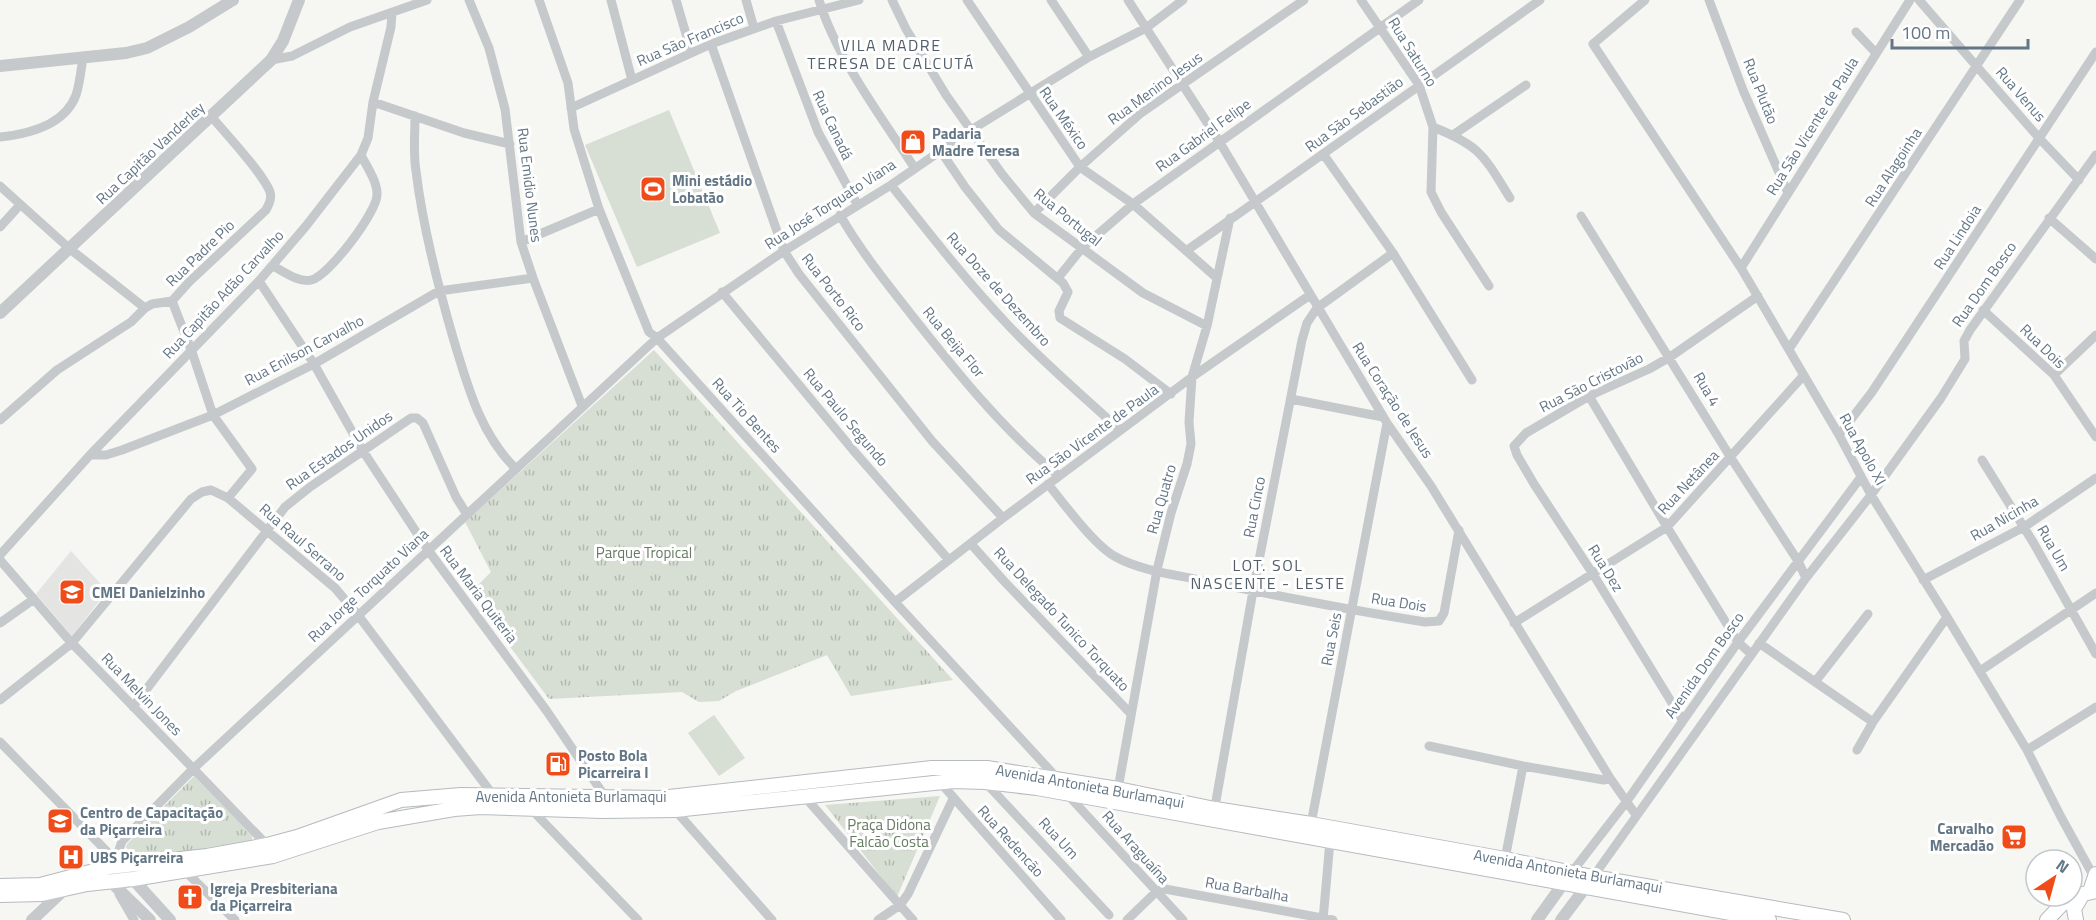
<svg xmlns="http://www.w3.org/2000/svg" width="2096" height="920" font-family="'Titillium Web',sans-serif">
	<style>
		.built { fill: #e4e5e3 }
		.park { fill: url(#park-tufts) }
		.pitch { fill: #d7ded3 }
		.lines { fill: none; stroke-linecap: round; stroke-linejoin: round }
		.secondary-casing { stroke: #b5bbbf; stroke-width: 16 }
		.minor { stroke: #c5c9cc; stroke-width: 9 }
		.tertiary { stroke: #c5c9cc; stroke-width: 12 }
		.secondary { stroke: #fff; stroke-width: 14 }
		.labels { text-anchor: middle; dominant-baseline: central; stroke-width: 6; stroke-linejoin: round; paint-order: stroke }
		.street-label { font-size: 15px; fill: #637685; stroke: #fff }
		.poi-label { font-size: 15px; font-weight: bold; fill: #637685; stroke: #fff; text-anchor: start }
		.park-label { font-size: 15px; fill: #677c62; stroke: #fff }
		.neighbourhood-label { font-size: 16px; letter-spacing: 1.5px; fill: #515f6a; stroke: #fff }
	</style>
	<defs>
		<pattern id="park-tufts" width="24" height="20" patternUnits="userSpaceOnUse" patternTransform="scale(1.5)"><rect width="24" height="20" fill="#d7ded3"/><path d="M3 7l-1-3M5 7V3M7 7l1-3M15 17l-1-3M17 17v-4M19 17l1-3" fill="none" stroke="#b2b9b1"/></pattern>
	</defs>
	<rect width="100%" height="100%" fill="#f6f6f2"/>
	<path class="built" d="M 71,551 L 107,591 L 72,636 L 36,594 Z"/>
	<path class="park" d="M 654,350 L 953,680 L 851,696 L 827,655 L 736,691 L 719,701 L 699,702 L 682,692 L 549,699 L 470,593 L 491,572 L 465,522 Z
		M 194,776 L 252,836 L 252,845 L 147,860 L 130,853 L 126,847 L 127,844 Z
		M 940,796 L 897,897 L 825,805 Z"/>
	<path class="pitch" d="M 669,110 L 720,233 L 637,267 L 585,145 Z
		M 714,715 L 745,758 L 719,776 L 688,733 Z"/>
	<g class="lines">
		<g class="secondary-casing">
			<path id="secondary" d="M 0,886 L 40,885 L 109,867 L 207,856 L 267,845 L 297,837 L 401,800 L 461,795 L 660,798 L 932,768 L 987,768 L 1118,789 L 1215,809 L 1311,824 L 1505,859 L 1593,877 L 1843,920
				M 2090,891 L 2096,874
				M 0,895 L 42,894 L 87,884 L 133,879 L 273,856 L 378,822 L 454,809 L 481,807 L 603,811 L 675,810 L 953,781 L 985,782 L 1037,788 L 1769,920
				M 2047,920 C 2058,909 2067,895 2083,894
				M 2076,920 L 2074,909 L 2083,894 L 2096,891"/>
		</g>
		<path class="minor" d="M 469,0 L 489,48 L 505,109 L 521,242 L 533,278 L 582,406
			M 539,0 L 568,83 L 574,129 L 599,209 L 649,332 L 657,338 L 895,602 L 1058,779
			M 611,0 L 632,80
			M 676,0 L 691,51
			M 746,0 L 754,28
			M 819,0 C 836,57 882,118 914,167
			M 892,0 L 906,29 L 946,95 L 1002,174 L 1034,213 L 1143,293 L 1207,326
			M 967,0 L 1080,167 L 1133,204 L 1217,278
			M 1051,0 L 1089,57
			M 1128,0 L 1219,141 L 1387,423 L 1431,486 L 1610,778 L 1636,815
			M 1361,0 L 1419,85 L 1433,127 L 1431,192 L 1441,212 L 1489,286
			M 1645,0 L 1593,44 L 1741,268 L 1839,435 L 1871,495 L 1947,617 L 2027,750 L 2061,817 L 2094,877
			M 1709,0 L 1743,90 L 1788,193
			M 1919,0 L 2039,138 L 2079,180
			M 776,21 L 818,132 L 857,204
			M 1856,32 L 1876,53
			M 711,44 L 784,251 L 799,274 L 932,441 L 1003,518
			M 271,60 L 292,56 L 350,27 L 427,0
			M 373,102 L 464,133 L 510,144
			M 571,108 L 711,44 L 776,21 L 859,0
			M 415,116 C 415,135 413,153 416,171 C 423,229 438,286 454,341 C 468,387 480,433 515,468
			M 1433,127 C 1481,146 1484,156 1510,198
			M 1453,135 L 1526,85
			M 0,137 C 29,134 65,125 76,95 C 80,83 81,70 83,57
			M 940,150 L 965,187 L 999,230 L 1063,283 L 1068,292 L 1059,311 L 1060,318 L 1125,359 L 1171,394
			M 1324,155 L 1393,253 L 1472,380
			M 891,185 C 929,233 967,282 1009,326 C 1044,363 1083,396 1120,430
			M 0,186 L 70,249 L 145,308
			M 1034,213 L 1080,167 L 1141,113 L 1304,0
			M 840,215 C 860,250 885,281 910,313 C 955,370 1002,429 1059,476
			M 1581,216 L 1731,458 L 1798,561 L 1806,578
			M 2049,218 L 2096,259
			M 0,227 L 19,206
			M 521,242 L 599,209
			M 1186,251 L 1540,0
			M 273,266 C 283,271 299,283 311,280 C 328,277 378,211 377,194 C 377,181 367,167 361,155
			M 1741,268 L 1910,0
			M 1058,278 L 1082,248 L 1133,204 L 1419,0
			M 259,281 L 314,364 L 363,451 L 428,550 L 546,710 L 606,798
			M 722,292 L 853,450 L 949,560
			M 172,301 L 192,352 L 213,415 L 252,469 L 228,498
			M 1983,310 L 2054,375 L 2096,437
			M 1789,349 L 2020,0
			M 2054,375 L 2096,335
			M 1589,396 L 1667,527 L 1738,642 L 1751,654
			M 1291,399 L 1383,417
			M 0,420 L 57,370 L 131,322 L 145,308 L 152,304 L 172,301 L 189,282 L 266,210 C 269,204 272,199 270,192 C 263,173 225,133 211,116
			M 1839,435 L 1872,392 L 2096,52
			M 90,455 L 106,455 L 122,450 L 213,415 L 276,383 L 314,364 L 439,291 L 533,278
			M 1982,460 L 2033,542 L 2096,654
			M 1048,484 C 1064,504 1095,546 1116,557 C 1141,571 1178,575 1205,581 C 1278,596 1351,610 1425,622 L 1439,621 L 1444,613 L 1459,530
			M 971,544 L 1003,580 L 1131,714
			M 0,555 L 90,455 L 259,281 L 306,226 L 361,155 L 368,138 L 373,102 L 391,27 L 392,13
			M 0,560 L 69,640 L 267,845
			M 1923,580 L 2024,527 L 2096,478
			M 895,602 L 1003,518 L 1192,377 L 1310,295
			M 0,623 L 34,599
			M 1514,623 L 1667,527 L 1804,375
			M 1759,643 L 1873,722
			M 1980,671 L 2096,593
			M 1815,682 L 1868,614
			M 0,700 L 72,643 L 191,499 L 202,492 L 211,490 L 228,498 L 335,588 L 358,615 L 493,795
			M 133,707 L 285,507 L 310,487 L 411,418 L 417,418 L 423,423 L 456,497 L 466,513
			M 1683,721 L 1593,574 L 1534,484 L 1517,455 L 1514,446 L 1526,433 L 1589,396 L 1649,369 L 1670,357 L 1758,296
			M 0,742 L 120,865
			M 1429,746 L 1523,766 L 1604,780 L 1610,778
			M 1857,750 L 1873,722 L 1947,617
			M 2027,750 L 2096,707
			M 939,781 L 1061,920
			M 985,782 L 1109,915
			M 1118,789 L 1157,570 L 1171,513 L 1187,464 L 1191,444 L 1189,422 L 1192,377 L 1207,326 L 1230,218
			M 1067,794 L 1183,920
			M 804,796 L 913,920
			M 531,809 L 638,920
			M 675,810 L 772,920
			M 1214,812 L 1253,591 L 1302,340 L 1307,323 L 1317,308 L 1393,253
			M 1311,824 L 1387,423
			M 1505,859 L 1523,766
			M 121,866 L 119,850 L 122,841 L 193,769 L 657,338 L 784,251 L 891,185 L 971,130 L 1089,57 L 1146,28 L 1183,0
			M 185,871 L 235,920
			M 1572,872 L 1627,801 L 1738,642 L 1861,477
			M 1593,877 L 1806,578 L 1871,495 L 1941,398 L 1965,359 L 1964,341 L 1970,330 L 2096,155
			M 119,894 L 134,920
			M 878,920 L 900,905 L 908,894 L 953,799
			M 1127,920 L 1157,891 L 1165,889 L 1333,920
			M 1323,920 L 1330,841"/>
		<path class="tertiary" d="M 0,66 L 126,53 L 147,48 L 189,27 L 233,0
			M 0,313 L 271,60 L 283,41 L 299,0
			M 121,866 L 170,920
			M 110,881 L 150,920
			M 32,920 L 66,888
			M 1537,920 L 1568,877
			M 1561,920 L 1591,880"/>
		<use href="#secondary" class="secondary"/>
	</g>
	<defs>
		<g id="shop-square" transform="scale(1.35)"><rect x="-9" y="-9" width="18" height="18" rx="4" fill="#ef4c19" stroke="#fff"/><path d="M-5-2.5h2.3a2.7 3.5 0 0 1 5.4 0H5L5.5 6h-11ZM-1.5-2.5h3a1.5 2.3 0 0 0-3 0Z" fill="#fff"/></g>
		<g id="stadium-square" transform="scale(1.35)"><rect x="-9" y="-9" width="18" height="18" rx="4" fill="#ef4c19" stroke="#fff"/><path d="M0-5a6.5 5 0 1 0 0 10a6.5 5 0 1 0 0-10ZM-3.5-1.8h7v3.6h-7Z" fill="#fff"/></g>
		<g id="school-square" transform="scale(1.35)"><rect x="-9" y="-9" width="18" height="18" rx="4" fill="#ef4c19" stroke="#fff"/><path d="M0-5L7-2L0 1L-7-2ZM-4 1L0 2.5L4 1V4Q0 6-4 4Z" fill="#fff"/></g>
		<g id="fuel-square" transform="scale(1.35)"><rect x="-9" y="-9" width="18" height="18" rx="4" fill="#ef4c19" stroke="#fff"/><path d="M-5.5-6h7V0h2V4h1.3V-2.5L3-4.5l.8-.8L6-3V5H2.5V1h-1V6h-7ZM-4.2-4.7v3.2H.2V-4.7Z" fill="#fff"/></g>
		<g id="university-square" transform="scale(1.35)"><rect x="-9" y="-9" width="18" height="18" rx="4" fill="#ef4c19" stroke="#fff"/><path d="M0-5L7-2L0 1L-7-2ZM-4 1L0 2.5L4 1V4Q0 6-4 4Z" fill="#fff"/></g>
		<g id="supermarket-square" transform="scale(1.35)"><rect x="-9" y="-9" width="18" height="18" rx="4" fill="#ef4c19" stroke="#fff"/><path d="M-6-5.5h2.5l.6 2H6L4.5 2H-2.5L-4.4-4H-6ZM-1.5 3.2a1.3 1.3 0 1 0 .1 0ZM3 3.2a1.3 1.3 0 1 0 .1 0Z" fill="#fff"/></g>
		<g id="hospital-square" transform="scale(1.35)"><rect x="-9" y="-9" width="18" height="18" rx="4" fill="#ef4c19" stroke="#fff"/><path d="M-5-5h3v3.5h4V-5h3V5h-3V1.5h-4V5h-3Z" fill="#fff"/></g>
		<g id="church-square" transform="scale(1.35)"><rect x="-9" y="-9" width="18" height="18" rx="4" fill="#ef4c19" stroke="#fff"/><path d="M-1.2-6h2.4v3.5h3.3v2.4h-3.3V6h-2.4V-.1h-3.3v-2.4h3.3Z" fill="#fff"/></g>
	</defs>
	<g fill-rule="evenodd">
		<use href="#shop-square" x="913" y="142"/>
		<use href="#stadium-square" x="653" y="189"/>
		<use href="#school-square" x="72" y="592"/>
		<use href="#fuel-square" x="558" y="764"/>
		<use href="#university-square" x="60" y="821"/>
		<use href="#supermarket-square" x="2014" y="837"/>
		<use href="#hospital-square" x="71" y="857"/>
		<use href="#church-square" x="190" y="897"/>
	</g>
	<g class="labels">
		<g class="street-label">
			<text transform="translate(690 39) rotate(-23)">Rua São Francisco</text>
			<text transform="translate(1413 52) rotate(58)">Rua Saturno</text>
			<text transform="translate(1155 88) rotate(-36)">Rua Menino Jesus</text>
			<text transform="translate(1761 91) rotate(68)">Rua Plutão</text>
			<text transform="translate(2021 94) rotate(49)">Rua Venus</text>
			<text transform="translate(1354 114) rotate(-36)">Rua São Sebastião</text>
			<text transform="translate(1064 118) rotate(55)">Rua México</text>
			<text transform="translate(833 125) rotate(65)">Rua Canadá</text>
			<text transform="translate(1812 126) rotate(-58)">Rua São Vicente de Paula</text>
			<text transform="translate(1203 135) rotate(-36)">Rua Gabriel Felipe</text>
			<text transform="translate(150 153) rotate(-43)">Rua Capitão Vanderley</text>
			<text transform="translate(1893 167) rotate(-57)">Rua Alagoinha</text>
			<text transform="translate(530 185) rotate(83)">Rua Emidio Nunes</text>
			<text transform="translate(830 204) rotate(-33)">Rua José Torquato Viana</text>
			<text transform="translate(1068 217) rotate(39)">Rua Portugal</text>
			<text transform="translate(1957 237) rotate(-57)">Rua Lindoia</text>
			<text transform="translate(200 253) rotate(-44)">Rua Padre Pio</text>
			<text transform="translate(1984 284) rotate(-55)">Rua Dom Bosco</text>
			<text transform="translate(999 289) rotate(48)">Rua Doze de Dezembro</text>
			<text transform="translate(834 292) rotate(52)">Rua Porto Rico</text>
			<text transform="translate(223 294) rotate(-47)">Rua Capitão Adão Carvalho</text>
			<text transform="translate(954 342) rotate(50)">Rua Beija Flor</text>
			<text transform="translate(2043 346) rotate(44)">Rua Dois</text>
			<text transform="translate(304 350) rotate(-28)">Rua Enilson Carvalho</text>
			<text transform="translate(1591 382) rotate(-27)">Rua São Cristovão</text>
			<text transform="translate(1707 389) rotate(59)">Rua 4</text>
			<text transform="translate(1393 400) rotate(57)">Rua Coração de Jesus</text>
			<text transform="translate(747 415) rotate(48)">Rua Tio Bentes</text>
			<text transform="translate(846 417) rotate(50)">Rua Paulo Segundo</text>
			<text transform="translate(1092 434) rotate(-36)">Rua São Vicente de Paula</text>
			<text transform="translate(1863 449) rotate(61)">Rua Apolo XI</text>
			<text transform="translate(339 450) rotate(-35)">Rua Estados Unidos</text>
			<text transform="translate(1688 482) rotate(-47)">Rua Netânea</text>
			<text transform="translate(1161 499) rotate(-74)">Rua Quatro</text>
			<text transform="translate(1254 507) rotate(-79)">Rua Cinco</text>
			<text transform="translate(2004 518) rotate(-30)">Rua Nicinha</text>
			<text transform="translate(303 542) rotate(41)">Rua Raul Serrano</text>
			<text transform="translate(2054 548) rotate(60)">Rua Um</text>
			<text transform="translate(1606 568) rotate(58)">Rua Dez</text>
			<text transform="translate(368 585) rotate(-43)">Rua Jorge Torquato Viana</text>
			<text transform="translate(479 594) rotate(53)">Rua Maria Quiteria</text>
			<text transform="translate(1399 602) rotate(9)">Rua Dois</text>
			<text transform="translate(1062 619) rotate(47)">Rua Delegado Tunico Torquato</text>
			<text transform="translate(1331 639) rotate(-79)">Rua Seis</text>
			<text transform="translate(1704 665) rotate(-55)">Avenida Dom Bosco</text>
			<text transform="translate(142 694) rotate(46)">Rua Melvin Jones</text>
			<text transform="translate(1090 786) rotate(10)">Avenida Antonieta Burlamaqui</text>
			<text x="571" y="796">Avenida Antonieta Burlamaqui</text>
			<text transform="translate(1059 838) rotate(47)">Rua Um</text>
			<text transform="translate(1011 841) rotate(48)">Rua Redencão</text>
			<text transform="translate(1136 847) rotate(48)">Rua Araguaína</text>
			<text transform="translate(1568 871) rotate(10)">Avenida Antonieta Burlamaqui</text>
			<text transform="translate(1247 889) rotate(10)">Rua Barbalha</text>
		</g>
		<g class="poi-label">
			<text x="932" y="133">Padaria<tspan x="932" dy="17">Madre Teresa</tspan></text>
			<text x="672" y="180">Mini estádio<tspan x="672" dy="17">Lobatão</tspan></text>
			<text x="92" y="592">CMEI Danielzinho</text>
			<text x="578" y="755">Posto Bola<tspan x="578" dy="17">Picarreira I</tspan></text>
			<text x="80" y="812">Centro de Capacitação<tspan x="80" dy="17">da Piçarreira</tspan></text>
			<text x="1994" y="828" text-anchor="end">Carvalho<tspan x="1994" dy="17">Mercadão</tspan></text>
			<text x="90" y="857">UBS Piçarreira</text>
			<text x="210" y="888">Igreja Presbiteriana<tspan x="210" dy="17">da Piçarreira</tspan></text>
		</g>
		<g class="park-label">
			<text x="644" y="552">Parque Tropical</text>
			<text x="889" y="824">Praça Didona<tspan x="889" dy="17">Falcão Costa</tspan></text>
		</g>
		<g class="neighbourhood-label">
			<text x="891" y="45">VILA MADRE<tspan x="891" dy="18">TERESA DE CALCUTÁ</tspan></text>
			<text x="1268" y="565">LOT. SOL<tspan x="1268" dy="18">NASCENTE - LESTE</tspan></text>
		</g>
	</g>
	<g transform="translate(2054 878) rotate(36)"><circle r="28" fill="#ffffff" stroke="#c1c8ce" stroke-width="1.5"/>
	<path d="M0-4.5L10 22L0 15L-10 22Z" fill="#ef4c19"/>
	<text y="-9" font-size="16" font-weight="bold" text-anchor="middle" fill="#637685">N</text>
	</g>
	<path d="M1892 39v9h136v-9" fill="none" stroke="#637685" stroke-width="3"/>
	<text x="1901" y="39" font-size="18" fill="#637685" stroke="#ffffff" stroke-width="4.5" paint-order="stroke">100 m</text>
</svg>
